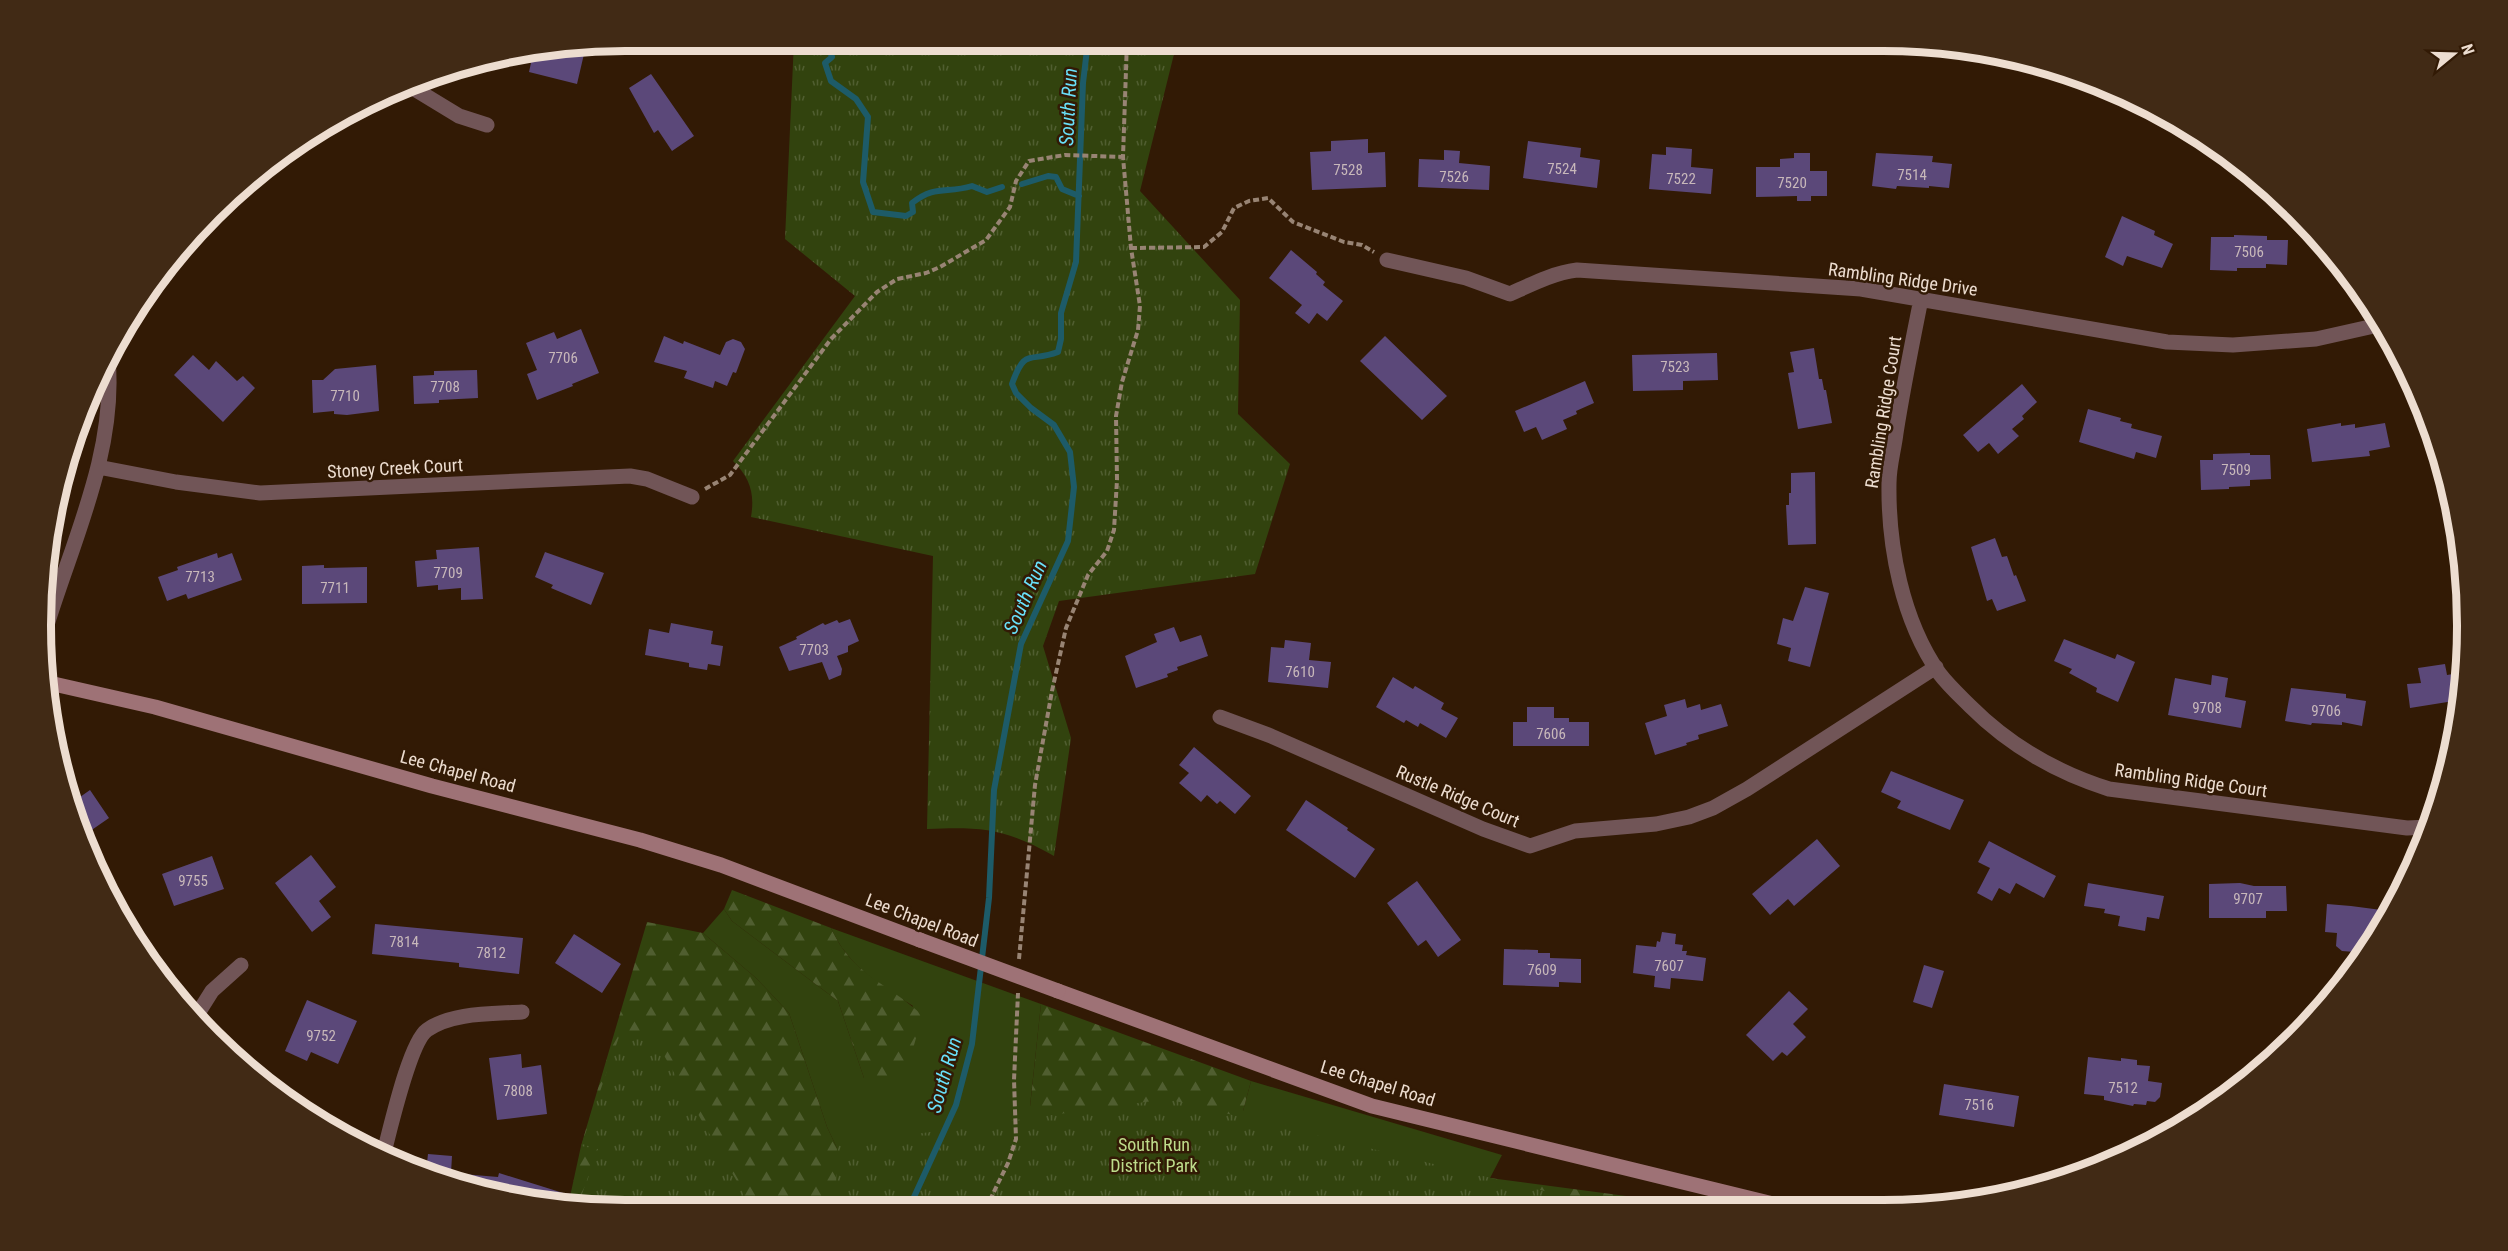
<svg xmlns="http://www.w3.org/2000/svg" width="2508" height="1251" font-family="'Roboto Condensed',sans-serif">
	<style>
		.grass { fill: #32430e }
		.forest { fill: url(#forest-firs) }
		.park { fill: url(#park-tufts) }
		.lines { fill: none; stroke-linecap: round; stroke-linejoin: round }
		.stream { stroke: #1d5b68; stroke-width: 6 }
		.building { fill: #5b4879 }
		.path { stroke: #988474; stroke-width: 4; stroke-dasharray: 6 3; stroke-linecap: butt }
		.street { stroke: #715557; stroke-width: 15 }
		.secondary { stroke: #9e7276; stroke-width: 15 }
		.secondary-bridge { stroke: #9e7276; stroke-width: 15 }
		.labels { text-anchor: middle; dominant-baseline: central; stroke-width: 5; stroke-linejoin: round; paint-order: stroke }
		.number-label { font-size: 15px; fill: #c8b8ba }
		.street-label { font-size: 18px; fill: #edddd0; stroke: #321a05 }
		.park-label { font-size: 18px; fill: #bedc8b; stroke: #321a05 }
		.water-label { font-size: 20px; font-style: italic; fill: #69dff8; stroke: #321a05 }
		.rim { fill: none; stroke: #edddd0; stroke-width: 8 }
	</style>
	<defs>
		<pattern id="forest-firs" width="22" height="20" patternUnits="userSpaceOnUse" patternTransform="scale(1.5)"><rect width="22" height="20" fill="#32430e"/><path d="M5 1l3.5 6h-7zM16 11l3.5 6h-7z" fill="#505e30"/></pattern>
		<pattern id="park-tufts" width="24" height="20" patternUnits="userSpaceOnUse" patternTransform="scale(1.5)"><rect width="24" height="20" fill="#32430e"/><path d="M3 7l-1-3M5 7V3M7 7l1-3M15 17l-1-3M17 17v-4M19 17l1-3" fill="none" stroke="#505e30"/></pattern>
	</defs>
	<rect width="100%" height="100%" fill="#321a05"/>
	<path class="grass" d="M 724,909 L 732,921 L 838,1001 L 864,1078 L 913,1006 C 880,985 847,965 831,928 L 1041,1004 L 1030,1106 L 1243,1111 L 1251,1081 L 1502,1155 L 1490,1178 L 1468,1197 L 844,1163 L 827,1127 L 789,1013 L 756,978 L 703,933 Z"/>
	<path class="forest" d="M 732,890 L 831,928 C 852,975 888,983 922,1015 C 914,1046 910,1069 887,1093 L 873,1091 L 864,1078 L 838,1001 L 732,921 L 724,909 Z
		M 647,922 L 703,933 L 756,978 L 789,1013 L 827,1127 L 844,1163 L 1490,1178 L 1702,1206 L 588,1209 L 568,1206 L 581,1146 Z
		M 1041,1004 L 1251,1081 L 1243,1111 L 1230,1125 L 1040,1123 L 1030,1107 Z"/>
	<path class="park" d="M 794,41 L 1170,41 L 1175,50 L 1140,191 L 1240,300 L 1238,414 L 1290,464 L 1255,574 L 1059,601 L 1043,646 L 1071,738 L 1054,856 C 1004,828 982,827 927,829 L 933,556 L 751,517 C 755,493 750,478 733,461 L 855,296 L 785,239 Z
		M 651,1033 L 753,1209 L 577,1208 L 598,1149 L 581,1146 L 620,1034 Z
		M 1167,1099 L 1606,1206 L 835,1209 L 837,1145 Z"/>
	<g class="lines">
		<path class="stream" d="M 827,41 L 832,57 L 825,63 L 831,81 L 856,99 L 868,117 L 863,182 L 873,212 L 906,216 L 913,212 L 912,203 C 936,184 946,194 972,186 L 987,192 L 1002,187
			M 1022,184 L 1048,176 L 1056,177 L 1062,189 L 1079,196
			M 909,1208 L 956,1105 L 972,1044 L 989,898 L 994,790 L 1021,644 L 1068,541 L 1074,487 L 1070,452 L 1054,425 L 1031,408 L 1016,393 L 1012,384 C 1025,347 1029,363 1058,352 L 1061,339 L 1061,313 L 1076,262 L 1083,83 L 1088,41"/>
	</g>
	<path class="building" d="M 580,45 L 578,53 L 584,54 L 577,84 L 529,72 L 531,63 L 500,55 Z
		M 651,74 L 694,136 L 672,151 L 658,130 L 654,133 L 629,88 Z
		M 1368,139 L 1368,153 L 1385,152 L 1386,187 L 1312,190 L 1310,152 L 1331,151 L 1331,141 Z
		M 1528,141 L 1581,148 L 1580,157 L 1600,160 L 1597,188 L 1523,178 Z
		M 1666,147 L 1692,149 L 1691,167 L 1713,169 L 1711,194 L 1649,189 L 1652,154 L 1666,155 Z
		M 1444,150 L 1460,151 L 1459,163 L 1490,166 L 1489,190 L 1418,187 L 1419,159 L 1444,160 Z
		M 1794,153 L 1810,153 L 1810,171 L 1827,171 L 1827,196 L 1811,196 L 1811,201 L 1797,201 L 1797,196 L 1756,197 L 1756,167 L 1780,167 L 1780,159 L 1794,158 Z
		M 1876,153 L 1933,156 L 1932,162 L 1952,164 L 1949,188 L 1929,186 L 1929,188 L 1897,186 L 1896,189 L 1872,186 Z
		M 2122,216 L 2155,231 L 2154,235 L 2173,244 L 2162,268 L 2127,256 L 2123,266 L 2105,257 Z
		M 2234,235 L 2267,236 L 2267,240 L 2288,240 L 2287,265 L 2266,264 L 2266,268 L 2237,268 L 2237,271 L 2210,270 L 2211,237 L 2234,237 Z
		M 1291,250 L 1317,272 L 1316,274 L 1325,282 L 1323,285 L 1343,301 L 1327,321 L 1317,313 L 1309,324 L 1295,313 L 1302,305 L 1269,278 Z
		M 581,329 L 599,373 L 572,384 L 573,386 L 537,400 L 527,374 L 537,370 L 526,343 L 554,332 L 557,339 Z
		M 664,336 L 683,344 L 684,341 L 720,355 L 726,342 L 733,339 L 741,342 L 745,349 L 736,373 L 733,372 L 727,386 L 715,381 L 713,388 L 684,378 L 687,371 L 654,362 Z
		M 1385,336 L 1447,396 L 1422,420 L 1360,361 Z
		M 1814,348 L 1819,379 L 1822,379 L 1824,390 L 1826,390 L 1832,423 L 1798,429 L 1788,373 L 1794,372 L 1790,352 Z
		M 1717,353 L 1718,380 L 1683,381 L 1683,390 L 1633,391 L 1632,355 Z
		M 193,355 L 209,370 L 216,361 L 237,381 L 243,376 L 255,388 L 223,422 L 174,375 Z
		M 376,365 L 379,411 L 347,415 L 334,414 L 334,411 L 313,413 L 312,380 L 323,380 L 335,369 Z
		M 477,370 L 478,398 L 439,400 L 439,403 L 414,404 L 413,376 L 434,375 L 434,371 Z
		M 1585,381 L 1594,403 L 1576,411 L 1577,414 L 1563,420 L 1567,429 L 1542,440 L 1536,427 L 1524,432 L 1515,411 Z
		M 2022,384 L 2037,402 L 2022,416 L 2024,419 L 2012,429 L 2019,436 L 1998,454 L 1989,443 L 1978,452 L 1963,435 Z
		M 2088,409 L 2121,418 L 2120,421 L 2132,424 L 2131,428 L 2162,436 L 2156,458 L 2136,452 L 2134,459 L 2079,442 Z
		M 2341,423 L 2341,426 L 2355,424 L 2355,428 L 2385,423 L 2390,447 L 2369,451 L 2370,456 L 2312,462 L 2307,429 Z
		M 2250,453 L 2250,455 L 2270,455 L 2271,479 L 2250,480 L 2250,486 L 2229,487 L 2229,489 L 2201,490 L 2200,460 L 2213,460 L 2213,454 Z
		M 1815,472 L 1816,544 L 1788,545 L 1786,505 L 1789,505 L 1789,493 L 1791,493 L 1791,473 Z
		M 1995,538 L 2002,557 L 2007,556 L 2014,576 L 2016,575 L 2026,601 L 1997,611 L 1992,599 L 1987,601 L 1971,547 Z
		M 479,547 L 483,599 L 461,600 L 461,588 L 438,590 L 438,585 L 417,587 L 415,561 L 437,559 L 436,550 Z
		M 545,552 L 604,573 L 591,605 L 551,588 L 553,585 L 535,577 Z
		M 217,553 L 218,558 L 232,553 L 242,580 L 188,599 L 186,594 L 167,601 L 158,577 L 178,570 L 177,567 Z
		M 324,565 L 324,568 L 367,567 L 367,603 L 302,604 L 302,566 Z
		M 1805,587 L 1829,593 L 1810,667 L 1788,661 L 1791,648 L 1777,644 L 1783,618 L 1793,621 Z
		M 850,619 L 859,641 L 848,646 L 848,652 L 837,656 L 842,669 L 841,675 L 829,680 L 822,662 L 789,671 L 779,647 L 797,639 L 796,637 L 823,623 L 825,625 L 837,620 L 839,623 Z
		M 671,623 L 713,631 L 711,644 L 723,646 L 720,666 L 708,664 L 707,670 L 689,667 L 689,663 L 645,655 L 649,629 L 669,633 Z
		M 1174,627 L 1180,642 L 1201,635 L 1208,656 L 1177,667 L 1178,670 L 1167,674 L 1168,677 L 1136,688 L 1125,656 L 1157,642 L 1154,634 Z
		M 2064,639 L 2115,659 L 2117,654 L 2135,662 L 2118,702 L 2096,692 L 2097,688 L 2069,673 L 2072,669 L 2054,661 Z
		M 1285,640 L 1311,643 L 1309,660 L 1331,662 L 1328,688 L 1268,682 L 1271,647 L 1284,648 Z
		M 2445,664 L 2447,675 L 2465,672 L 2460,700 L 2410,708 L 2407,684 L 2421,683 L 2418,668 Z
		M 2212,675 L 2228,678 L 2225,697 L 2246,701 L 2241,728 L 2168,715 L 2175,678 L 2211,685 Z
		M 1393,677 L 1413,689 L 1415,686 L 1444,703 L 1441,709 L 1458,718 L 1446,738 L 1420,723 L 1418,727 L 1406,720 L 1404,723 L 1376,707 Z
		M 2291,688 L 2346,694 L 2346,698 L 2366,701 L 2362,726 L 2342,722 L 2342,725 L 2312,723 L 2311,725 L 2285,721 Z
		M 1685,699 L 1687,708 L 1700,704 L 1701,710 L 1721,704 L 1728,726 L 1698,735 L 1699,739 L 1686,743 L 1687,745 L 1655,755 L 1645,723 L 1667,716 L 1664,705 Z
		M 1527,707 L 1554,707 L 1554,718 L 1569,718 L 1569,722 L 1589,722 L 1589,746 L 1513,746 L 1513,722 L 1527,722 Z
		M 1194,747 L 1251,796 L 1235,814 L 1220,801 L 1217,804 L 1207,795 L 1201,802 L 1179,783 L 1189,773 L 1179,765 Z
		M 1891,771 L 1964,800 L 1950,830 L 1897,808 L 1901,801 L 1881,792 Z
		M 90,790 L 109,818 L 83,836 L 70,804 Z
		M 1306,800 L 1348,828 L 1347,830 L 1375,849 L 1355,878 L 1286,830 Z
		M 1817,839 L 1840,866 L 1794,906 L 1788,899 L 1770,915 L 1752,894 Z
		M 1989,841 L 2056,876 L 2044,898 L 2016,883 L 2010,894 L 1999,888 L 1992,901 L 1977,893 L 1990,868 L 1978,862 Z
		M 311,855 L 336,887 L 319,901 L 331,917 L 312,932 L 275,883 Z
		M 212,856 L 224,889 L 174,906 L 162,874 Z
		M 1417,881 L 1461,940 L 1438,957 L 1426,940 L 1418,946 L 1387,903 Z
		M 2088,883 L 2164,896 L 2159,919 L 2147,917 L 2145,931 L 2118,926 L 2120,916 L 2104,913 L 2105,909 L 2084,906 Z
		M 2240,883 L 2254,886 L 2286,886 L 2287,911 L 2266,911 L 2266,918 L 2209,918 L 2209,884 Z
		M 2327,904 L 2351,906 L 2389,911 L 2366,946 L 2355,952 L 2342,951 L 2336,946 L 2337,933 L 2325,932 Z
		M 375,924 L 523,938 L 519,974 L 459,967 L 459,963 L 372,954 Z
		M 1662,932 L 1676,934 L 1675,944 L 1683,945 L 1682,951 L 1687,951 L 1686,955 L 1706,958 L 1703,981 L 1671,978 L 1670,989 L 1654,987 L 1655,976 L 1633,973 L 1636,945 L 1656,947 L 1657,941 L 1660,942 Z
		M 574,934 L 621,964 L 602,993 L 555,963 Z
		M 1504,949 L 1538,950 L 1538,953 L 1550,953 L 1550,958 L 1581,959 L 1581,983 L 1559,982 L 1559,987 L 1503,985 Z
		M 1924,965 L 1944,971 L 1932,1008 L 1913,1002 Z
		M 1789,991 L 1808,1009 L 1793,1024 L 1806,1037 L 1787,1056 L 1782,1052 L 1773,1061 L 1746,1035 Z
		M 307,1000 L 357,1021 L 338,1064 L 311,1052 L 307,1061 L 285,1051 Z
		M 521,1054 L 522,1068 L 541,1065 L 547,1114 L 497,1120 L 489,1058 Z
		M 2088,1057 L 2121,1061 L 2121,1058 L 2137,1060 L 2137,1065 L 2150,1066 L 2148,1081 L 2162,1083 L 2160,1097 L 2155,1102 L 2147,1101 L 2146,1105 L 2134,1104 L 2133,1106 L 2104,1100 L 2104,1096 L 2084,1094 Z
		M 1944,1084 L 2019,1096 L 2014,1127 L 1939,1115 Z
		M 428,1154 L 452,1156 L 451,1173 L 498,1177 L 499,1173 L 576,1197 L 573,1207 L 474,1191 L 426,1172 Z"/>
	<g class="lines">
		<path class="path" d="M 1131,248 L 1204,247 L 1222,232 L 1234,208 L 1249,201 L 1268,198 L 1293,222 L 1344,242 L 1362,245 L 1374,252
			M 705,489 L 730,475 L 831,339 L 877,292 L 897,279 L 926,273 L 940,267 L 986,240 L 1010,207 L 1016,181 L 1029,161 L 1065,155 L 1123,157
			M 1019,959 L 1035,785 L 1052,691 L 1066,628 L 1088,575 L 1107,551 L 1114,530 L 1117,480 L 1116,416 L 1122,382 L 1138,330 L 1140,306 L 1131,248 L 1123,157 L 1127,41
			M 986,1208 L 1008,1163 L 1016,1139 L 1014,1080 L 1018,993
			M 640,1209 C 656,1199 678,1197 694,1209"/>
		<path class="street" d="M 408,85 L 459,116 L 487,125
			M 1387,260 L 1466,278 L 1510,294 C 1532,284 1553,273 1577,270 L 1861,289 L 2167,342 L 2233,345 L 2316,339 L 2383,324
			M 1921,299 C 1912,344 1903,388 1896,433 C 1894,450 1889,466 1889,483 C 1888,546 1902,620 1939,673 C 1948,685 1960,696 1970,706 C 2010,746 2055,772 2109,789 L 2407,828 L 2429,827
			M 98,467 L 176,482 L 260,493 L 630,476 L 647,479 L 692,497
			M 43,638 C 69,548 117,455 108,359
			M 1220,717 L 1271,736 L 1483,829 L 1530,846 L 1575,831 L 1656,824 L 1689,817 L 1713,808 L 1747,789 L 1936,667
			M 195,1018 L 212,991 L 241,965
			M 383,1156 C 390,1131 409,1043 427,1030 C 452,1012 493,1014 522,1012"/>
		<path class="secondary" d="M 45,682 L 155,707 L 432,786 L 640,840 L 721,865 L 920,940
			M 1058,991 L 1372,1106 L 1781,1206"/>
		<path class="secondary-bridge" d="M 920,940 L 1058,991"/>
	</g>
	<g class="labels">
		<g class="number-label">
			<text x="1562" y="169">7524</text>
			<text x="1348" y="170">7528</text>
			<text x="1912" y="175">7514</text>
			<text x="1454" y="177">7526</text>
			<text x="1681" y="179">7522</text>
			<text x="1792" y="183">7520</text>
			<text x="2249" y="252">7506</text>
			<text x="563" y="358">7706</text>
			<text x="1675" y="367">7523</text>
			<text x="445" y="387">7708</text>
			<text x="345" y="396">7710</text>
			<text x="2236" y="470">7509</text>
			<text x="448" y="573">7709</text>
			<text x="200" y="577">7713</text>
			<text x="335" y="588">7711</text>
			<text x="814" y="650">7703</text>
			<text x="1300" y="672">7610</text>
			<text x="2207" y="708">9708</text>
			<text x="2326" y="711">9706</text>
			<text x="1551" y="734">7606</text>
			<text x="193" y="881">9755</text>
			<text x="2248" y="899">9707</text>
			<text x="404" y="942">7814</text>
			<text x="491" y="953">7812</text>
			<text x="1669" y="966">7607</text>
			<text x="1542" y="970">7609</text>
			<text x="321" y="1036">9752</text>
			<text x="2123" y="1088">7512</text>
			<text x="518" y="1091">7808</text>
			<text x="1979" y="1105">7516</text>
		</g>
		<g class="street-label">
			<text transform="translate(1903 279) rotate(8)">Rambling Ridge Drive</text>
			<text transform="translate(1883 412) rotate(-81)">Rambling Ridge Court</text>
			<text transform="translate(395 468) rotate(-3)">Stoney Creek Court</text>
			<text transform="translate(458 771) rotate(15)">Lee Chapel Road</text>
			<text transform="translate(2191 780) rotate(8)">Rambling Ridge Court</text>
			<text transform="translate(1458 796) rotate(23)">Rustle Ridge Court</text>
			<text transform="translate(922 920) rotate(21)">Lee Chapel Road</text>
			<text transform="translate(1378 1083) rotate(17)">Lee Chapel Road</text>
		</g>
		<g class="park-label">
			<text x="1154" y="1144">South Run<tspan x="1154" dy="21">District Park</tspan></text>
		</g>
		<g class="water-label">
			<text transform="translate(1068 107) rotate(-87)">South Run</text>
			<text transform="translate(1025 597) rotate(-66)">South Run</text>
			<text transform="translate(944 1075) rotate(-74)">South Run</text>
		</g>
	</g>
	<path d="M0 0H2508V1251H0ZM625 51H1883A574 574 0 0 1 2457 625V626A574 574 0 0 1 1883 1200H625A574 574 0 0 1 51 626V625A574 574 0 0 1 625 51Z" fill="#412a15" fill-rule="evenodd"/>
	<path class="rim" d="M625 51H1883A574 574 0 0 1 2457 625V626A574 574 0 0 1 1883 1200H625A574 574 0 0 1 51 626V625A574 574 0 0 1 625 51Z"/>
	<g transform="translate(2454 54) rotate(71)" stroke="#321a05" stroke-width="4.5" paint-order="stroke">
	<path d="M0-4.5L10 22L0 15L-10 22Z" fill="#edddd0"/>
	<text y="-9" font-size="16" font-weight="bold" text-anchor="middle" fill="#edddd0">N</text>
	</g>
</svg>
